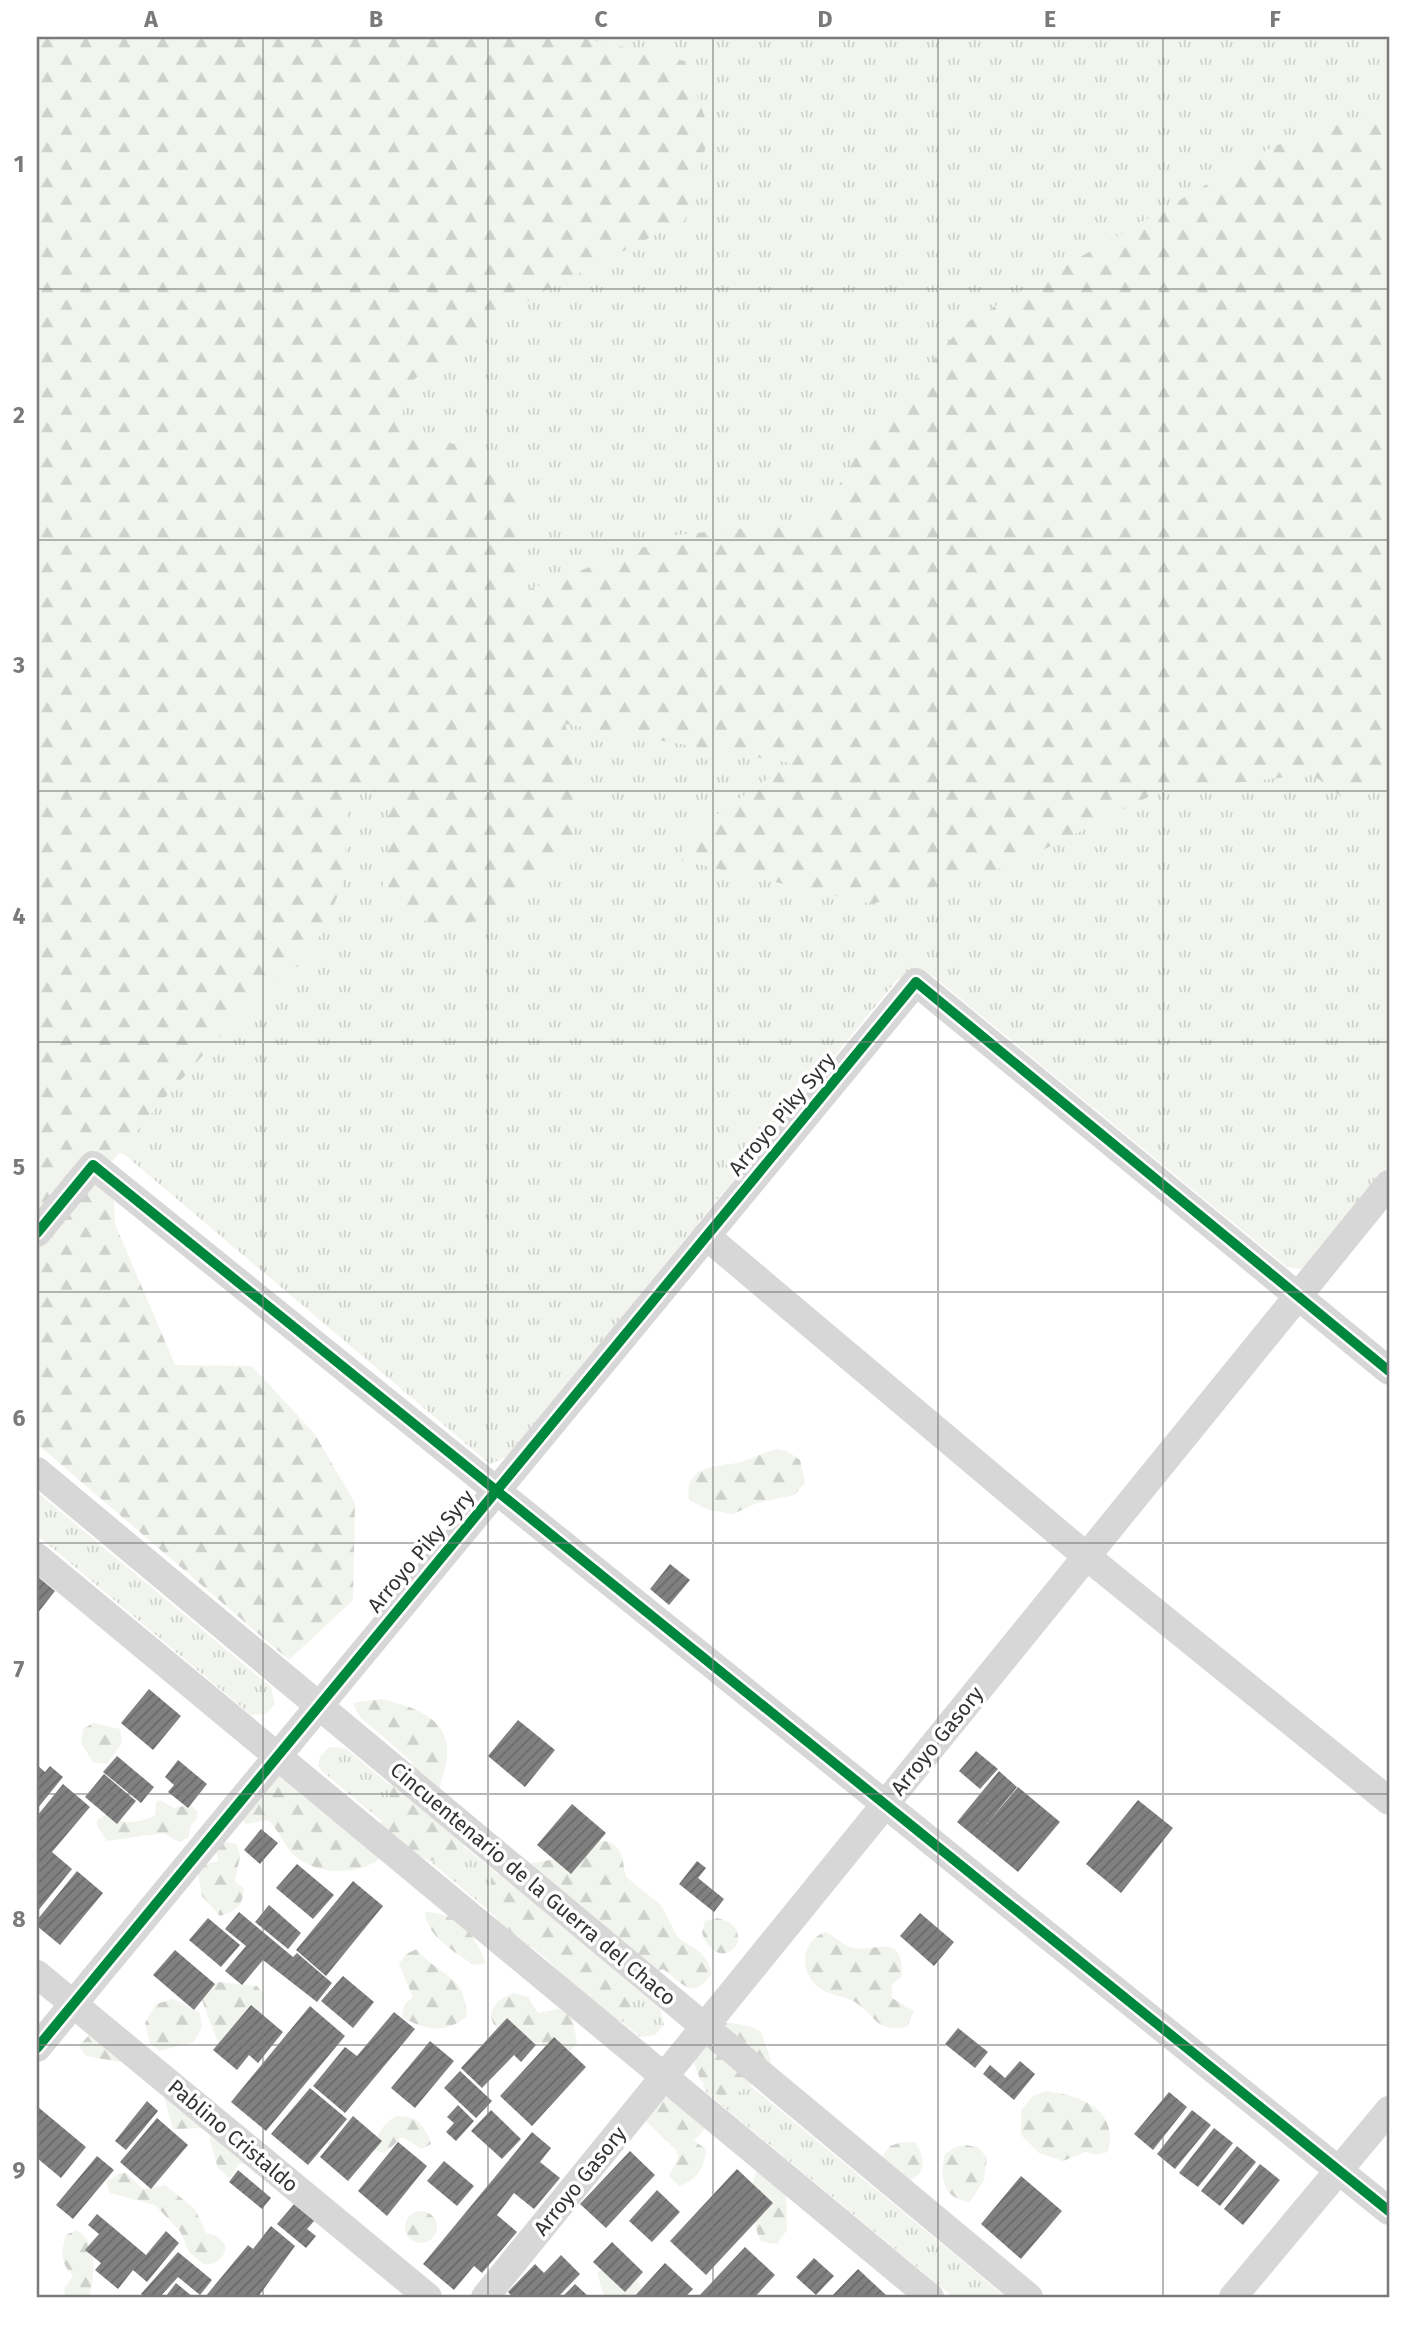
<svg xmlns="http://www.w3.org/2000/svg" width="1426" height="2334" font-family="'Fira Sans',sans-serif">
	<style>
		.grass { fill: url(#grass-tufts) }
		.forest { fill: url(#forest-firs) }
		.building { fill: url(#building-hatch) }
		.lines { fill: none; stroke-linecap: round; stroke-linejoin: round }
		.minor { stroke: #d7d7d7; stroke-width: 28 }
		.cycleway-casing { stroke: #fff; stroke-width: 15 }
		.cycleway { stroke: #00873e; stroke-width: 10 }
		.grid { fill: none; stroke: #7a7a7a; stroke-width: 2; stroke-opacity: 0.55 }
		.labels { text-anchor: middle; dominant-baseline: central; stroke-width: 7; stroke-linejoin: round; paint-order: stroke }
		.street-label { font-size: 21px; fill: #333; stroke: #fff }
		.neatline { fill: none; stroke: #7a7a7a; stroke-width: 2.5 }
		.grid-label { font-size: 23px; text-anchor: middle; font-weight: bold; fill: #7a7a7a }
	</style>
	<defs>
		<pattern id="grass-tufts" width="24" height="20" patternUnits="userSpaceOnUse" patternTransform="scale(1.75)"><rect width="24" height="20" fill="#f1f5ed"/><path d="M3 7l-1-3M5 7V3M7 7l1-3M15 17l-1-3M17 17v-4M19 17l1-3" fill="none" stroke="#cfd2cc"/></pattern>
		<pattern id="forest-firs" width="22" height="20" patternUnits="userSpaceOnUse" patternTransform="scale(1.75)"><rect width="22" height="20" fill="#f1f5ed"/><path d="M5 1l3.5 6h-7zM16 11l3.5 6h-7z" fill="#cfd2cc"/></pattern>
		<pattern id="building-hatch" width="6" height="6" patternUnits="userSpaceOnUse" patternTransform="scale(1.75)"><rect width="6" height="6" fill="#818181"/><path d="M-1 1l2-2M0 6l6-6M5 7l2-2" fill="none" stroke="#6a6a6a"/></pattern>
	</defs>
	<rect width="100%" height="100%" fill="#fff"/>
	<path class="grass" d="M 37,37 L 1389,37 L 1389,1166 L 1312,1260 L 1301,1269 L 1287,1267 L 933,976 L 916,969 L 896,981 L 508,1456 L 490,1464 L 125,1155 L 110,1148 Z
		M 37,1492 L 271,1687 L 275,1704 L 266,1714 L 251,1715 L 37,1535 Z
		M 329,1747 L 345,1748 L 660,2008 L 664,2025 L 655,2035 L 640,2037 L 323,1772 L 318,1766 L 320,1757 Z
		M 729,2068 L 1006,2297 L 953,2297 L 707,2093 L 703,2086 L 704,2078 Z"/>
	<path class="forest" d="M 37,37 L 579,37 L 685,61 L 710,132 L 685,220 L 540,293 L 403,387 L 403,416 L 425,438 L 483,450 L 521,484 L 519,593 L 677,535 L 817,521 L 870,434 L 964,324 L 1272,147 L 1389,108 L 1389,776 L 1351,804 L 1312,774 L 1156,793 L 1013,865 L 872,904 L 679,860 L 693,831 L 790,763 L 565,724 L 584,796 L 565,860 L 460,930 L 418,919 L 380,902 L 388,852 L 388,794 L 366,789 L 349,801 L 343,884 L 311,955 L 239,1015 L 162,1101 L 112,1162 L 115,1224 L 175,1365 L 252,1366 L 314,1433 L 355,1503 L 353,1600 L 289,1660 L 37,1444 Z
		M 776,1449 L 787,1451 L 800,1460 L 805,1483 L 794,1495 L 757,1503 L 733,1514 L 709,1510 L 689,1500 C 684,1461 720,1469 744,1461 C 755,1457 765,1452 776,1449 Z
		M 381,1699 C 414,1707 450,1717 447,1757 C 447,1767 440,1779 440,1789 C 441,1803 459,1831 464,1845 L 455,1856 L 442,1863 L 390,1850 C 368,1875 320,1879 294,1855 C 283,1845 280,1831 268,1820 L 246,1824 L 237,1814 L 267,1777 L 282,1776 L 380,1823 L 391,1818 L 395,1807 L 386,1787 L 411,1774 L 412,1762 L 359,1716 L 353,1703 Z
		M 93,1723 L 120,1729 L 122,1743 L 107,1764 L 93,1762 L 81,1743 L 83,1729 Z
		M 160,1800 L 174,1808 L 191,1804 L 198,1813 L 197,1818 L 190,1827 L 189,1837 L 179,1842 L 163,1833 L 107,1841 L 97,1826 L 97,1820 L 107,1814 C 122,1825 139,1824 155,1815 L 156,1803 Z
		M 605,1841 C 624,1846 622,1861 626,1877 L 661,1905 L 678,1938 L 699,1951 L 708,1962 L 711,1974 C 692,2002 683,1983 663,1969 L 636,1979 L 631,1988 L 630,2013 L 620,2021 C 587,2017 566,1976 543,1955 C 526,1940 509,1943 497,1919 C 492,1909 491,1892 491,1881 C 510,1861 540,1864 564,1857 C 579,1852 589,1841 605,1841 Z
		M 225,1842 L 237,1844 L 240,1856 L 235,1881 L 244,1889 C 242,1907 236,1911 220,1916 L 202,1896 L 198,1872 L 206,1864 L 218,1861 L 216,1850 Z
		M 425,1912 C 463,1914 472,1932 486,1963 L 474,1965 C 455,1952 427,1937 425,1912 Z
		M 717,1918 C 733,1922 741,1929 737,1945 C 722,1963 708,1949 702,1933 L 705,1921 Z
		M 826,1932 C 834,1936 842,1944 850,1947 C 872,1955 904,1929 902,1976 L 892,1985 L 892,1998 L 914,2011 L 907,2027 C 875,2032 877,2017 855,2002 C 845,1996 830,1996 819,1988 C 798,1971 801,1940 826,1932 Z
		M 417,1949 C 438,1977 465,1972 467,2016 C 445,2035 425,2030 402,2017 L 404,2005 L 413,1997 L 399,1964 L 406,1954 Z
		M 218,1982 L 257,1986 L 264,1994 L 259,2022 L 230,2047 L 218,2043 L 202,2000 L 208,1989 Z
		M 514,1993 L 528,1997 L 538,2013 L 558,2009 L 566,2011 L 573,2021 L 577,2043 L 567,2056 L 551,2054 L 541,2042 C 512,2056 462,2011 514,1993 Z
		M 173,1999 L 200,2013 L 202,2027 L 194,2042 L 160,2051 L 150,2044 L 145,2023 L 156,2004 Z
		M 724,2022 L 749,2026 L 761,2032 L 771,2061 C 761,2082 743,2094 719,2096 L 700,2079 L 689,2049 Z
		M 91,2033 L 129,2055 L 120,2062 L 86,2056 L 79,2046 Z
		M 1045,2091 C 1081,2095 1119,2109 1108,2152 L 1096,2155 L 1085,2152 L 1063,2161 L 1039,2153 L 1021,2135 L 1021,2110 L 1033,2096 Z
		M 164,2096 L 206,2120 L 202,2128 L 173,2129 Z
		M 661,2096 C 677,2101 700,2110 705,2129 L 694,2141 L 706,2149 C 705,2168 697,2180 679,2186 L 669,2176 L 678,2158 L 677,2151 L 646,2121 Z
		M 397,2116 C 416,2115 426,2126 431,2144 L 422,2149 L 402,2137 L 385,2153 L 374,2150 C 374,2137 384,2122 397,2116 Z
		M 211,2130 L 262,2169 L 256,2175 L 245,2164 L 239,2164 L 230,2179 L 218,2168 L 210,2141 Z
		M 902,2142 L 915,2142 C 927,2161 926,2176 903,2183 L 882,2157 L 890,2146 Z
		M 967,2145 L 979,2148 L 987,2158 L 984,2180 L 970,2202 C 943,2199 939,2177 945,2154 L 955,2147 Z
		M 757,2171 L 786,2191 L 787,2230 L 777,2244 L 762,2242 C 753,2232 748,2182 757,2171 Z
		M 120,2173 L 126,2173 L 143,2189 L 165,2185 L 195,2209 L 206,2233 L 217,2236 L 225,2245 C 227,2257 214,2266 203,2264 L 189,2252 L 180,2231 L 155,2205 L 110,2193 L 106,2182 Z
		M405 2227a16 16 0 1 1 32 0a16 16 0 1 1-32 0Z
		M 76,2230 C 100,2242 94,2276 89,2297 L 65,2295 L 64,2289 L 73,2276 C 60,2262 61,2253 66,2235 Z
		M 603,2269 L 634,2276 L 641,2286 L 643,2297 L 604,2297 L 597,2273 Z"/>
	<path class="building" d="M 670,1564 L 690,1580 L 669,1605 L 650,1589 Z
		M 38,1577 L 55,1591 L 37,1614 L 37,1579 Z
		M 149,1689 L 181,1716 L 153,1750 L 121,1723 Z
		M 518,1720 L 555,1750 L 525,1787 L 488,1756 Z
		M 976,1751 L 998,1769 L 980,1789 L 959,1771 Z
		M 117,1756 L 154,1787 L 141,1803 L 103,1772 Z
		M 178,1760 L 207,1784 L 188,1808 L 168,1792 L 174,1785 L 165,1777 Z
		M 37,1765 L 45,1772 L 50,1766 L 63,1777 L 37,1809 Z
		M 999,1771 L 1017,1787 L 987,1824 L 1018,1787 L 1060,1822 L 1018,1872 L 957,1822 Z
		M 104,1774 L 136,1801 L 117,1824 L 85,1797 Z
		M 63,1784 L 90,1807 L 52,1852 L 72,1869 L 37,1912 L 37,1816 Z
		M 1138,1800 L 1173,1828 L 1121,1893 L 1086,1864 Z
		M 572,1804 L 606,1833 L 571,1874 L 537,1845 Z
		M 261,1829 L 278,1843 L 260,1864 L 244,1850 Z
		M 697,1861 L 706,1868 L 698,1878 L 724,1899 L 714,1912 L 679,1884 Z
		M 297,1864 L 334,1895 L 313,1919 L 276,1888 Z
		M 77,1871 L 103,1893 L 60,1945 L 37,1926 L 37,1920 Z
		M 353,1881 L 383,1906 L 326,1976 L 296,1950 Z
		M 269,1905 L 301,1933 L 288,1949 L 255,1922 Z
		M 239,1912 L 293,1957 L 297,1953 L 332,1983 L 317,2002 L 263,1960 L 242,1985 L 225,1971 L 246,1946 L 225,1929 Z
		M 920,1913 L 954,1942 L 934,1966 L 900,1936 Z
		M 208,1918 L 240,1945 L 221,1967 L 189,1940 Z
		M 175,1950 L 215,1984 L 194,2010 L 153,1975 Z
		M 343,1976 L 374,2002 L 353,2028 L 321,2001 Z
		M 251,2005 L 283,2032 L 258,2063 L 249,2055 L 237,2070 L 213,2050 Z
		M 310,2006 L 345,2036 L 266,2131 L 231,2102 Z
		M 394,2012 L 415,2029 L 345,2113 L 313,2086 L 345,2047 L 357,2056 Z
		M 507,2018 L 536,2045 L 521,2062 L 514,2055 L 482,2088 L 461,2068 Z
		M 958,2028 L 988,2052 L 975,2068 L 945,2044 Z
		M 554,2037 L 586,2067 L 532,2126 L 500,2096 Z
		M 430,2041 L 454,2061 L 415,2108 L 391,2088 Z
		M 1020,2061 L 1035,2074 L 1014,2100 L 983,2074 L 990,2065 L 1005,2078 Z
		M 460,2071 L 492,2101 L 476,2118 L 444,2088 Z
		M 310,2088 L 347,2119 L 308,2165 L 271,2134 Z
		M 1169,2092 L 1187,2107 L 1153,2150 L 1134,2134 Z
		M 147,2101 L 158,2111 L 126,2150 L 115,2141 Z
		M 458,2105 L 474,2121 L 456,2141 L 446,2132 L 454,2123 L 447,2117 Z
		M 38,2107 L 86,2147 L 61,2178 L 37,2158 Z
		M 491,2110 L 521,2139 L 502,2159 L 471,2131 Z
		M 1192,2110 L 1211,2125 L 1175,2169 L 1157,2154 Z
		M 353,2116 L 382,2141 L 348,2181 L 320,2157 Z
		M 157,2118 L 188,2145 L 151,2189 L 120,2162 Z
		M 1214,2128 L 1233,2143 L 1198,2187 L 1179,2173 Z
		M 532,2132 L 551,2148 L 540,2162 L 560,2178 L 534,2209 L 514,2193 L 497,2215 L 517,2232 L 482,2273 L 474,2266 L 454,2290 L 423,2264 Z
		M 398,2142 L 427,2166 L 387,2216 L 358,2191 Z
		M 1237,2146 L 1256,2162 L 1220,2206 L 1201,2191 Z
		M 630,2151 L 655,2175 L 606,2228 L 580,2204 Z
		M 97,2156 L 114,2170 L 73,2219 L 56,2205 Z
		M 444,2161 L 474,2186 L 457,2206 L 427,2181 Z
		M 1260,2164 L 1280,2180 L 1243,2225 L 1224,2209 Z
		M 737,2169 L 773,2203 L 706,2275 L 670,2241 Z
		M 238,2170 L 271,2198 L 262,2209 L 229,2182 Z
		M 1021,2176 L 1062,2211 L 1021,2259 L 981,2224 Z
		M 657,2190 L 680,2212 L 652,2242 L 629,2221 Z
		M 295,2203 L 315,2220 L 307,2229 L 316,2236 L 306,2248 L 277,2224 Z
		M 97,2214 L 146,2255 L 166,2231 L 179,2243 L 147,2282 L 133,2270 L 118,2289 L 95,2270 L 101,2263 L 85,2250 L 99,2234 L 88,2225 Z
		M 271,2226 L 295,2246 L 258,2297 L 205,2297 L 248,2245 L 253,2249 Z
		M 612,2242 L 643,2272 L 625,2292 L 593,2262 Z
		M 745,2247 L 775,2275 L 755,2297 L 698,2297 Z
		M 178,2252 L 212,2280 L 200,2295 L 178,2277 L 160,2297 L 145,2297 L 141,2294 Z
		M 561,2255 L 580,2274 L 558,2297 L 513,2297 L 508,2292 L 535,2264 L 544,2273 Z
		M 814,2258 L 834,2276 L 816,2295 L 796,2277 Z
		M 665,2263 L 693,2289 L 685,2297 L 634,2297 Z
		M 858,2269 L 886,2295 L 884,2297 L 831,2297 Z
		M 176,2283 L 193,2297 L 166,2296 Z
		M 575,2284 L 589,2297 L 562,2297 Z"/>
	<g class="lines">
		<path class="minor" d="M 37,1233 L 93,1165 L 1389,2211
			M 706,1236 L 1086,1556 L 1389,1801
			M 37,1471 L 1029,2297
			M 37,1557 L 930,2297
			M 37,1974 L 428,2297
			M 37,2048 L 916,982 L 1389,1371
			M 485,2297 L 1389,1184
			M 1233,2297 L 1389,2110"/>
		<g class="cycleway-casing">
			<path id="cycleway" d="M 37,1233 L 93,1165 L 1389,2211
				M 37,2048 L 916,982 L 1389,1371"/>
		</g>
		<use href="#cycleway" class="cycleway"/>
	</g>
	<path class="grid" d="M 263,37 L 263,2297M 488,37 L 488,2297M 713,37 L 713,2297M 938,37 L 938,2297M 1163,37 L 1163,2297M 37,289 L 1389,289M 37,540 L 1389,540M 37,791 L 1389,791M 37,1042 L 1389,1042M 37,1292 L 1389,1292M 37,1543 L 1389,1543M 37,1794 L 1389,1794M 37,2045 L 1389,2045"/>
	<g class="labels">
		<g class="street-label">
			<text transform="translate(782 1114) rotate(-50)">Arroyo Piky Syry</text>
			<text transform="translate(421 1551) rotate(-50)">Arroyo Piky Syry</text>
			<text transform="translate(937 1741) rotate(-51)">Arroyo Gasory</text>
			<text transform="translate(533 1884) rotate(40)">Cincuentenario de la Guerra del Chaco</text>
			<text transform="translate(233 2136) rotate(40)">Pablino Cristaldo</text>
			<text transform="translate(580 2181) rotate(-51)">Arroyo Gasory</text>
		</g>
	</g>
	<rect width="1426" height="2334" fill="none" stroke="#ffffff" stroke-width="77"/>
	<rect x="38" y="38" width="1350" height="2258" class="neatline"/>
	<g class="grid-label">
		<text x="151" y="27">A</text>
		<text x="376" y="27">B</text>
		<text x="601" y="27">C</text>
		<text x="825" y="27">D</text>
		<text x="1050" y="27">E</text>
		<text x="1275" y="27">F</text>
		<text x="19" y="172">1</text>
		<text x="19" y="423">2</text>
		<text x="19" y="673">3</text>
		<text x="19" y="924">4</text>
		<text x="19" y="1175">5</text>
		<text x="19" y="1426">6</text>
		<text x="19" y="1677">7</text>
		<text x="19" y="1927">8</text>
		<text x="19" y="2178">9</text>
	</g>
</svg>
